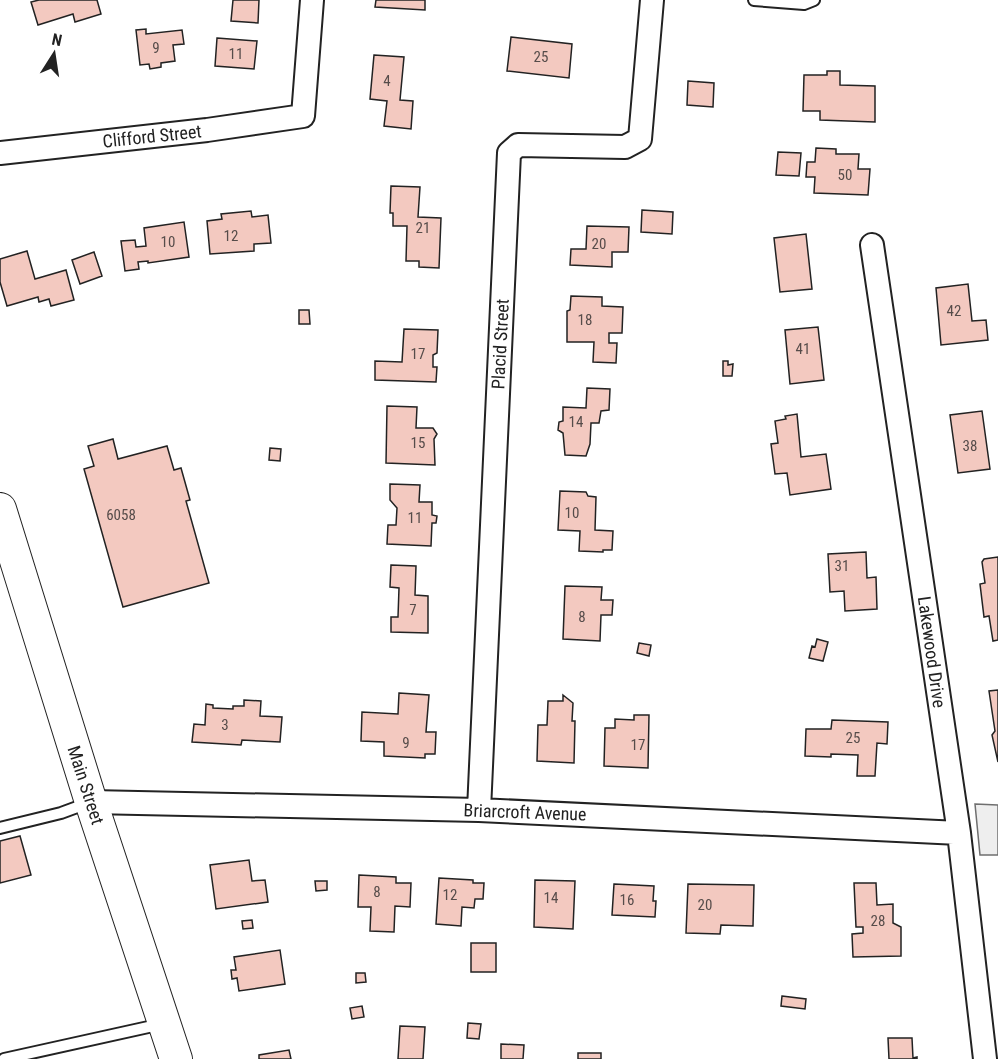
<svg xmlns="http://www.w3.org/2000/svg" width="998" height="1059" font-family="'Roboto Condensed',sans-serif">
	<style>
		.green { fill: #eee; stroke: #6f6f6f; stroke-width: 1.5 }
		.building { fill: #f3c9c0; stroke: #222; stroke-width: 1.5 }
		.lines { fill: none; stroke-linecap: round; stroke-linejoin: round }
		.lane-casing { stroke: #222; stroke-width: 14 }
		.street-casing { stroke: #222; stroke-width: 26 }
		.secondary-casing { stroke: #222; stroke-width: 34 }
		.lane { stroke: #fff; stroke-width: 10 }
		.street { stroke: #fff; stroke-width: 22 }
		.secondary { stroke: #fff; stroke-width: 32 }
		.labels { text-anchor: middle; dominant-baseline: central; stroke-width: 4.5; stroke-linejoin: round; paint-order: stroke }
		.number-label { font-size: 15px; fill: #564c4a }
		.street-label { font-size: 18px; fill: #222; stroke: #fff }
	</style>
	<rect width="100%" height="100%" fill="#fff"/>
	<path class="green" d="M 975,804 L 998,805 L 998,855 L 980,855 Z"/>
	<path class="building" d="M 39,0 L 97,0 L 101,14 L 75,22 L 73,14 L 38,25 L 31,2 Z
		M 233,0 L 259,0 L 258,23 L 231,21 Z
		M 376,0 L 425,0 L 425,10 L 375,7 Z
		M 146,29 L 146,34 L 182,30 L 184,44 L 173,45 L 175,61 L 161,63 L 161,67 L 150,69 L 149,64 L 140,65 L 136,30 Z
		M 511,37 L 572,44 L 569,78 L 507,71 Z
		M 217,38 L 257,41 L 254,69 L 215,66 Z
		M 374,55 L 404,57 L 400,100 L 413,101 L 411,129 L 384,126 L 387,101 L 370,99 Z
		M 827,71 L 840,71 L 840,85 L 875,86 L 875,122 L 820,120 L 820,111 L 803,111 L 804,75 L 827,75 Z
		M 688,81 L 714,83 L 713,107 L 687,105 Z
		M 816,148 L 836,149 L 836,154 L 859,154 L 858,169 L 870,169 L 868,195 L 814,193 L 815,177 L 806,177 L 807,162 L 815,162 Z
		M 778,152 L 801,153 L 799,176 L 776,175 Z
		M 391,186 L 420,187 L 418,217 L 441,218 L 439,268 L 419,267 L 419,261 L 406,261 L 407,226 L 393,226 L 393,213 L 390,213 Z
		M 642,210 L 673,212 L 672,234 L 641,232 Z
		M 251,211 L 252,217 L 268,215 L 271,243 L 254,244 L 254,251 L 210,254 L 207,221 L 222,219 L 221,214 Z
		M 184,222 L 189,257 L 148,263 L 148,261 L 138,262 L 139,269 L 125,271 L 121,241 L 135,240 L 136,247 L 146,246 L 144,228 Z
		M 587,226 L 629,227 L 628,252 L 612,252 L 612,267 L 570,265 L 571,249 L 586,249 Z
		M 806,234 L 812,289 L 780,292 L 774,238 Z
		M 27,251 L 35,279 L 66,270 L 74,300 L 51,306 L 49,299 L 39,302 L 38,297 L 7,306 L 0,282 L 0,259 Z
		M 94,252 L 102,276 L 80,284 L 72,260 Z
		M 968,284 L 972,321 L 986,320 L 988,340 L 941,345 L 936,288 Z
		M 571,296 L 602,297 L 602,306 L 623,307 L 622,333 L 609,333 L 609,343 L 617,343 L 616,363 L 593,362 L 594,342 L 567,342 L 567,311 L 570,310 Z
		M 299,310 L 309,310 L 310,324 L 299,324 Z
		M 818,327 L 824,380 L 790,384 L 785,330 Z
		M 404,329 L 438,330 L 437,353 L 433,355 L 433,367 L 437,367 L 436,382 L 375,380 L 375,361 L 402,362 Z
		M 723,361 L 728,361 L 728,365 L 733,364 L 732,376 L 723,376 Z
		M 587,388 L 610,389 L 609,410 L 601,411 L 599,423 L 591,423 L 590,444 L 586,456 L 565,455 L 563,433 L 558,430 L 559,422 L 563,421 L 563,407 L 586,408 Z
		M 387,406 L 417,407 L 416,428 L 433,428 L 437,434 L 434,439 L 435,465 L 386,463 Z
		M 982,411 L 990,469 L 958,473 L 950,415 Z
		M 797,414 L 801,457 L 826,454 L 831,489 L 790,495 L 787,473 L 775,474 L 771,444 L 778,443 L 775,421 L 786,419 L 785,416 Z
		M 113,439 L 118,459 L 167,446 L 174,470 L 181,468 L 190,500 L 186,501 L 209,583 L 123,607 L 84,469 L 94,466 L 88,446 Z
		M 270,448 L 281,449 L 280,461 L 269,460 Z
		M 390,484 L 420,485 L 419,502 L 432,502 L 432,515 L 437,516 L 436,523 L 432,523 L 431,546 L 387,544 L 388,525 L 396,525 L 397,508 L 390,500 Z
		M 560,491 L 586,492 L 588,496 L 596,497 L 595,530 L 613,531 L 612,550 L 603,550 L 603,552 L 579,551 L 580,531 L 558,530 Z
		M 866,552 L 867,578 L 876,577 L 877,609 L 845,611 L 844,591 L 830,592 L 828,554 Z
		M 998,557 L 998,640 L 993,641 L 989,616 L 984,617 L 980,584 L 985,583 L 982,562 L 984,559 Z
		M 391,565 L 416,566 L 415,595 L 428,596 L 428,633 L 391,632 L 391,617 L 398,617 L 399,588 L 390,587 Z
		M 565,586 L 602,587 L 601,600 L 613,600 L 612,615 L 601,615 L 600,641 L 563,639 Z
		M 817,639 L 828,642 L 823,661 L 809,658 L 812,646 L 815,647 Z
		M 639,643 L 651,645 L 649,656 L 637,653 Z
		M 998,690 L 998,762 L 992,735 L 995,731 L 989,691 Z
		M 399,693 L 429,695 L 426,732 L 436,732 L 435,754 L 425,754 L 425,758 L 384,756 L 384,742 L 361,741 L 362,712 L 398,714 Z
		M 563,695 L 573,703 L 572,721 L 575,721 L 574,763 L 537,761 L 538,725 L 547,725 L 548,701 L 563,701 Z
		M 244,700 L 261,701 L 260,716 L 282,717 L 280,742 L 242,740 L 241,745 L 192,742 L 194,724 L 205,725 L 206,704 L 213,705 L 213,708 L 233,709 L 233,706 L 244,706 Z
		M 634,715 L 649,715 L 648,768 L 604,766 L 605,728 L 615,728 L 615,719 L 634,720 Z
		M 832,720 L 888,722 L 887,744 L 877,743 L 875,776 L 857,776 L 858,755 L 831,754 L 831,757 L 805,756 L 806,729 L 831,729 Z
		M 20,836 L 31,875 L 0,883 L 0,841 Z
		M 249,860 L 252,881 L 265,880 L 268,902 L 216,909 L 210,865 Z
		M 359,875 L 396,877 L 396,883 L 411,883 L 410,907 L 395,906 L 394,932 L 370,931 L 371,907 L 358,907 Z
		M 439,878 L 473,880 L 473,883 L 484,883 L 483,899 L 475,899 L 474,908 L 462,907 L 461,926 L 436,924 Z
		M 535,880 L 575,881 L 573,929 L 534,927 Z
		M 315,881 L 327,881 L 327,890 L 316,891 Z
		M 854,883 L 876,883 L 877,905 L 893,904 L 893,923 L 901,927 L 901,956 L 853,957 L 852,934 L 863,933 L 863,927 L 856,927 Z
		M 614,884 L 654,886 L 653,901 L 656,901 L 655,917 L 612,915 Z
		M 688,884 L 754,885 L 753,926 L 721,925 L 720,934 L 686,933 Z
		M 252,920 L 253,928 L 243,929 L 242,921 Z
		M 471,943 L 496,943 L 496,972 L 471,972 Z
		M 280,950 L 285,984 L 239,991 L 237,978 L 232,979 L 231,970 L 236,970 L 234,957 Z
		M 356,973 L 365,973 L 366,982 L 356,983 Z
		M 782,996 L 806,999 L 805,1009 L 781,1006 Z
		M 362,1006 L 364,1017 L 352,1019 L 350,1008 Z
		M 468,1023 L 481,1024 L 479,1039 L 467,1038 Z
		M 400,1026 L 425,1027 L 423,1059 L 398,1059 Z
		M 888,1038 L 912,1038 L 913,1058 L 917,1057 L 917,1059 L 889,1059 Z
		M 501,1044 L 524,1045 L 523,1059 L 501,1059 Z
		M 289,1050 L 291,1059 L 259,1059 L 259,1055 Z
		M 578,1053 L 601,1053 L 601,1059 L 578,1059 Z"/>
	<g class="lines">
		<g class="lane-casing">
			<path id="lane" d="M 754,0 L 804,4 L 814,0
				M 0,828 L 61,813 L 88,803
				M 4,1059 L 162,1024"/>
		</g>
		<g class="street-casing">
			<path id="street" d="M 0,153 L 207,130 L 303,116 L 312,0
				M 872,245 L 959,833 L 985,1059
				M 91,802 L 479,810 L 959,833
				M 479,810 L 509,153 L 518,145 L 625,147 L 640,139 L 652,0"/>
		</g>
		<g class="secondary-casing">
			<path id="secondary" d="M 0,509 L 91,802 L 176,1059"/>
		</g>
		<use href="#lane" class="lane"/>
		<use href="#street" class="street"/>
		<use href="#secondary" class="secondary"/>
	</g>
	<g class="labels">
		<g class="number-label">
			<text x="156" y="48">9</text>
			<text x="236" y="54">11</text>
			<text x="541" y="57">25</text>
			<text x="387" y="81">4</text>
			<text x="845" y="175">50</text>
			<text x="423" y="228">21</text>
			<text x="231" y="236">12</text>
			<text x="168" y="242">10</text>
			<text x="599" y="244">20</text>
			<text x="954" y="311">42</text>
			<text x="585" y="320">18</text>
			<text x="803" y="349">41</text>
			<text x="418" y="354">17</text>
			<text x="576" y="422">14</text>
			<text x="418" y="443">15</text>
			<text x="970" y="446">38</text>
			<text x="572" y="513">10</text>
			<text x="121" y="515">6058</text>
			<text x="415" y="518">11</text>
			<text x="842" y="566">31</text>
			<text x="413" y="610">7</text>
			<text x="582" y="617">8</text>
			<text x="225" y="725">3</text>
			<text x="853" y="738">25</text>
			<text x="406" y="743">9</text>
			<text x="638" y="745">17</text>
			<text x="377" y="892">8</text>
			<text x="450" y="895">12</text>
			<text x="551" y="898">14</text>
			<text x="627" y="900">16</text>
			<text x="705" y="905">20</text>
			<text x="878" y="921">28</text>
		</g>
		<g class="street-label">
			<text transform="translate(152 136) rotate(-6)">Clifford Street</text>
			<text transform="translate(500 344) rotate(-87)">Placid Street</text>
			<text transform="translate(932 652) rotate(82)">Lakewood Drive</text>
			<text transform="translate(86 785) rotate(72)">Main Street</text>
			<text transform="translate(525 812) rotate(2)">Briarcroft Avenue</text>
		</g>
	</g>
	<g transform="translate(54 54) rotate(12)" stroke="#ffffff" stroke-width="4.5" paint-order="stroke">
	<path d="M0-4.5L10 22L0 15L-10 22Z" fill="#222222"/>
	<text y="-9" font-size="16" font-weight="bold" text-anchor="middle" fill="#222222">N</text>
	</g>
</svg>
